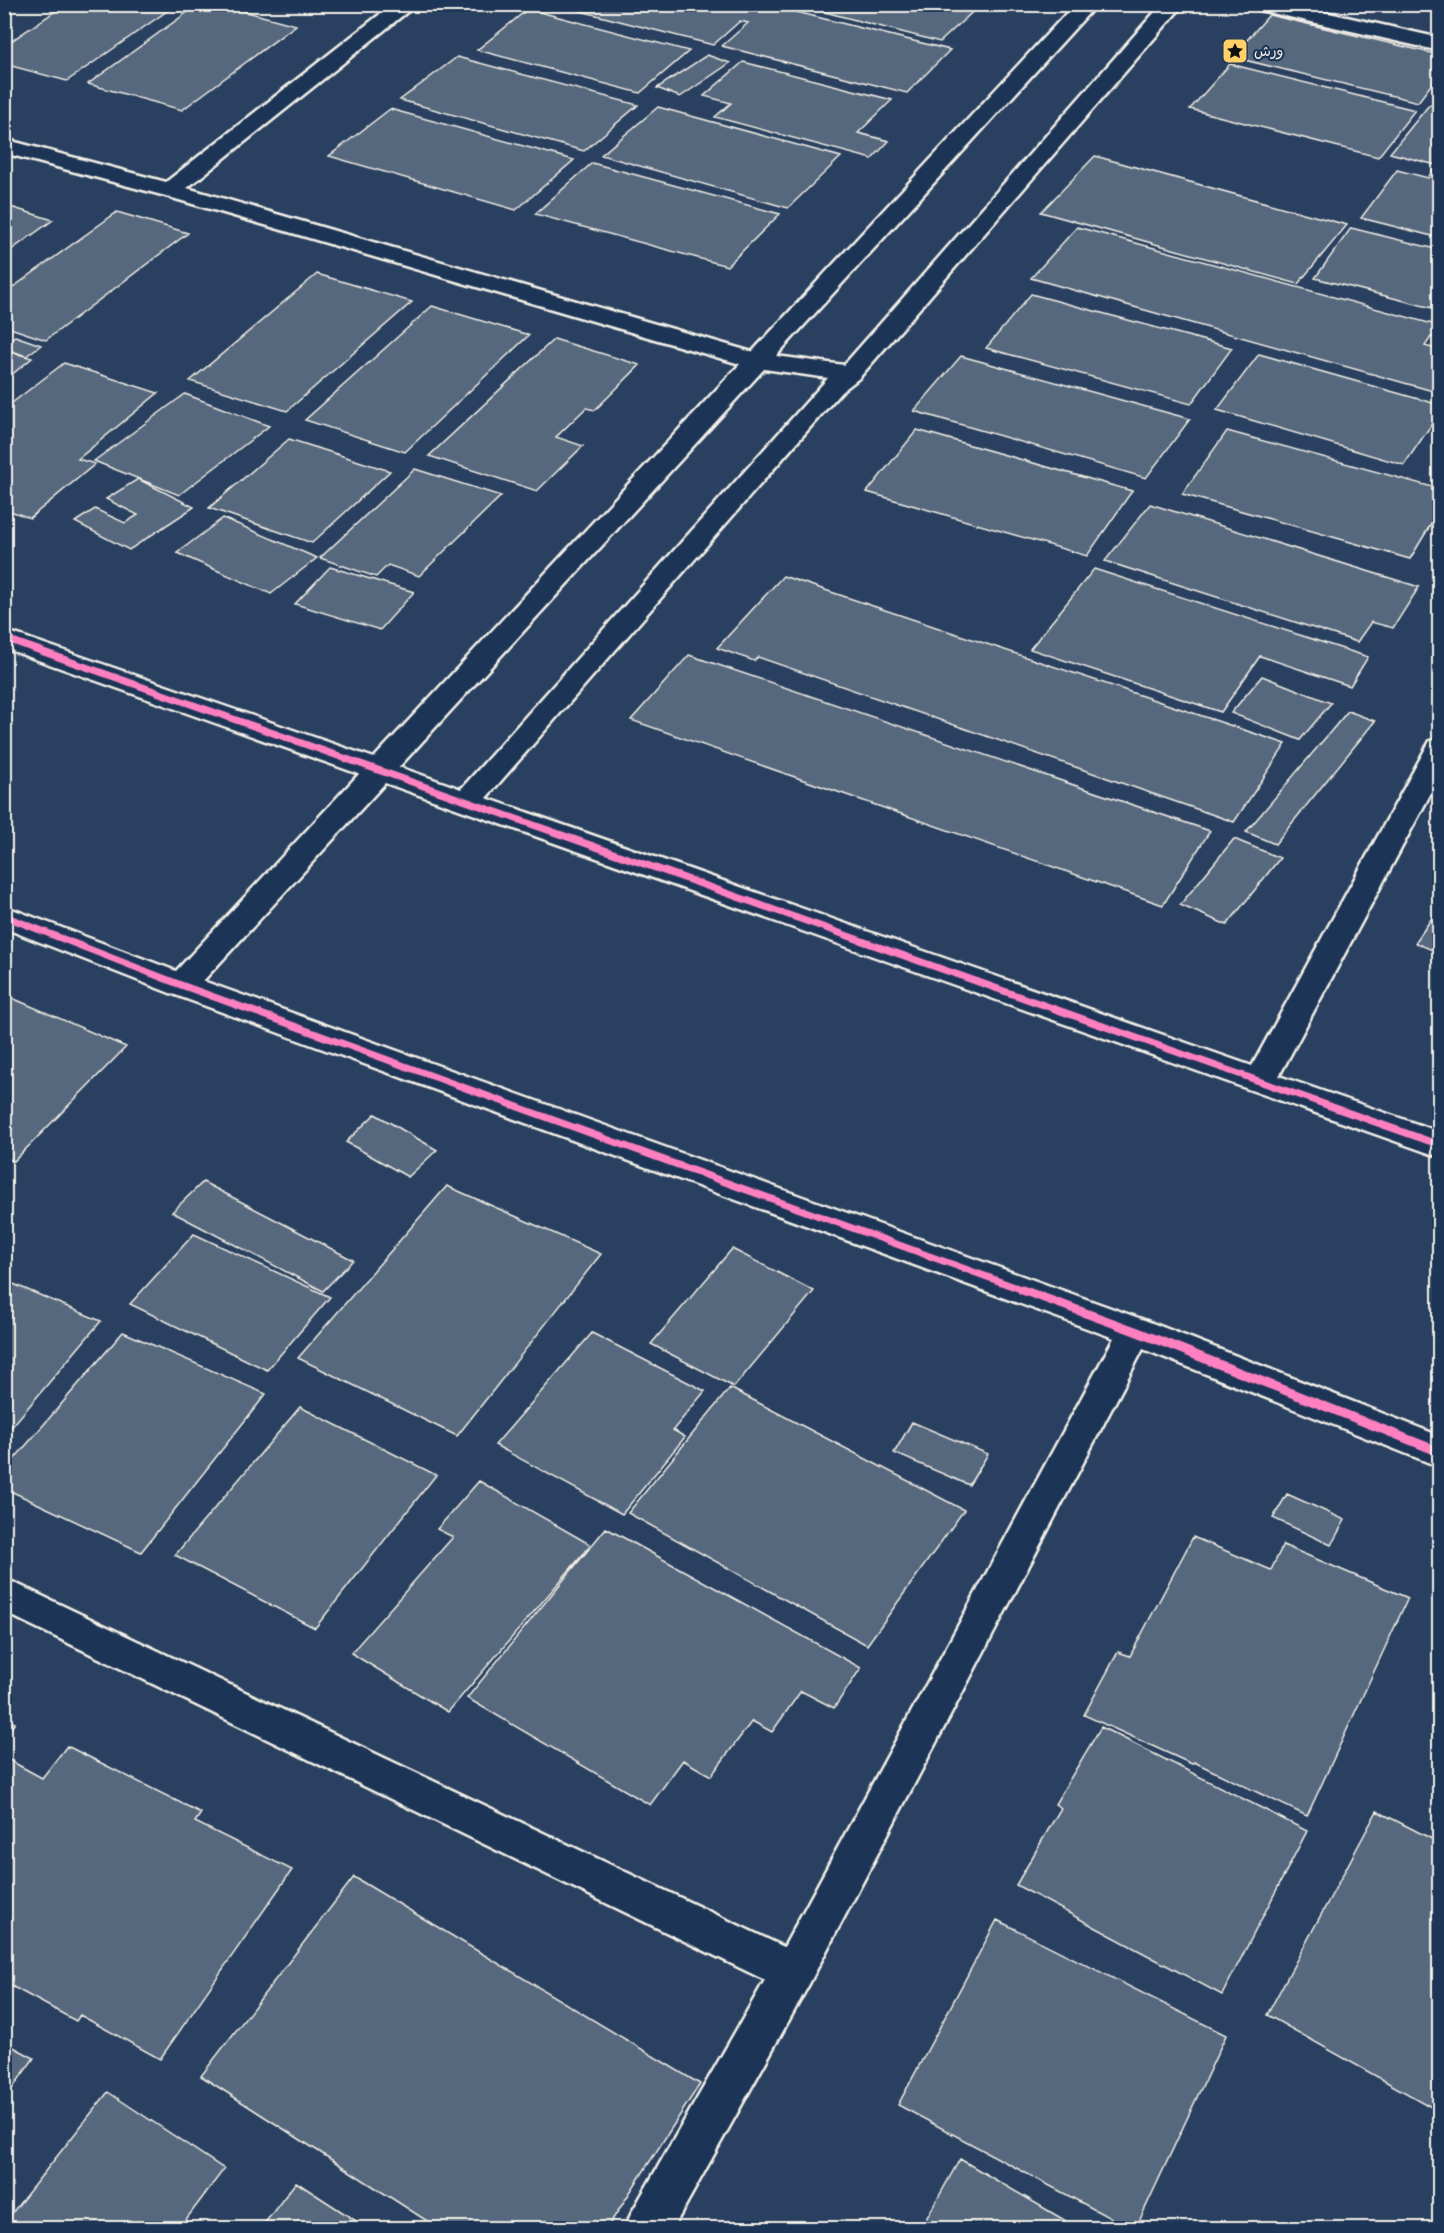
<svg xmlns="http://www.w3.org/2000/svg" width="1444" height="2233" font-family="'Shantell Sans','Playpen Sans Arabic',sans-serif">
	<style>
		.building { fill: #56677d; stroke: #f4f1e8; stroke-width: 1.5 }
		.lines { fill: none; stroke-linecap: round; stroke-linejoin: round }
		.minor-casing { stroke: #f4f1e8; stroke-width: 5 }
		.minor { fill: #1d3557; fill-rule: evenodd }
		.cycleway-far1-casing { stroke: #1d3557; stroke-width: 10 }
		.cycleway-casing { stroke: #1d3557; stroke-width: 13 }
		.cycleway-far1 { stroke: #ff80c0; stroke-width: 7 }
		.cycleway { stroke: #ff80c0; stroke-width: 9 }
		.labels { text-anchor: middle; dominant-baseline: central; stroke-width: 4.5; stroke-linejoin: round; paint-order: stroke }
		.far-poi-label { font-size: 15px; fill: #f4f1e8; stroke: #1d3557; text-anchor: start }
	</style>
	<rect width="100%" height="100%" fill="#2a4060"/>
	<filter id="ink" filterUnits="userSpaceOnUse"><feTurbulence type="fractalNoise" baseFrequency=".0167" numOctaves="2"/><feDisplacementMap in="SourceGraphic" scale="12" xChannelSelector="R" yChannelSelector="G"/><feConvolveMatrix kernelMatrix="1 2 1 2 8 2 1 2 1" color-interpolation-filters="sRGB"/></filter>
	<g filter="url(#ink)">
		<path class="building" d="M 66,4 L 177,4 L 67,81 L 4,64 L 4,46 Z
			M 199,4 L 217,4 L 296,25 L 182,110 L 88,84 Z
			M 764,4 L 950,50 L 907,93 L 722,46 L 748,23 L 740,21 L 713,45 L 557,5 Z
			M 794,4 L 981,4 L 940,42 Z
			M 528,9 L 689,51 L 640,93 L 477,50 Z
			M 1269,15 L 1440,55 L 1440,73 L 1418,102 L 1232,57 Z
			M 707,55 L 730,63 L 680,97 L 657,88 Z
			M 457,57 L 638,105 L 584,151 L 400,100 Z
			M 743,62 L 892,100 L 858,133 L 889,141 L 872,159 L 715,117 L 731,103 L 704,96 Z
			M 1230,64 L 1415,110 L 1378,157 L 1190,109 Z
			M 1429,105 L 1440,105 L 1440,166 L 1390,153 Z
			M 658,107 L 841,157 L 788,208 L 601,155 Z
			M 390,109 L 574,160 L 516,210 L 329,156 Z
			M 1095,156 L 1347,225 L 1298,284 L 1041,212 Z
			M 592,163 L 780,214 L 727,266 L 535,214 Z
			M 1397,170 L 1428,178 L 1433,170 L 1440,172 L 1440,238 L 1361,218 Z
			M 4,205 L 53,220 L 4,255 Z
			M 117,212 L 188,233 L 46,340 L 4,326 L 4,286 L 12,288 Z
			M 1077,227 L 1440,326 L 1440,339 L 1431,337 L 1425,346 L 1440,350 L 1440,393 L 1031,278 Z
			M 1351,228 L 1440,250 L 1440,310 L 1315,278 Z
			M 317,274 L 412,302 L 287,411 L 190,381 Z
			M 1031,294 L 1232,348 L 1191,404 L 986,348 Z
			M 432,306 L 529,335 L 405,452 L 305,420 Z
			M 15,336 L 41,345 L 26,356 L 4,348 L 4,344 Z
			M 554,339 L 640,365 L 595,410 L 586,408 L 556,437 L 583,446 L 537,491 L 429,456 Z
			M 4,350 L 32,358 L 4,381 Z
			M 1259,354 L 1440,405 L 1440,412 L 1404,465 L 1217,410 Z
			M 961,356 L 1190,419 L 1146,478 L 914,411 Z
			M 64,363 L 158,393 L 78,459 L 95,464 L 30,518 L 4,509 L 4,409 Z
			M 185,394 L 269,426 L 179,495 L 94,461 Z
			M 917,430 L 1132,491 L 1087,556 L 867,492 Z
			M 1227,431 L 1440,489 L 1440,509 L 1410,559 L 1182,494 Z
			M 289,439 L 390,471 L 312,543 L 209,508 Z
			M 415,469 L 501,496 L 419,576 L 388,565 L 376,577 L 320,558 Z
			M 138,479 L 194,507 L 129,550 L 75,522 L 95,509 L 125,523 L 138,515 L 106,499 Z
			M 1150,504 L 1419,587 L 1393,628 L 1371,622 L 1357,642 L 1105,561 Z
			M 223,518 L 317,558 L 271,594 L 177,553 Z
			M 330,567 L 414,592 L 380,630 L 295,604 Z
			M 1094,569 L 1368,657 L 1350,686 L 1260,656 L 1221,712 L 1030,649 Z
			M 783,576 L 1286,744 L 1234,822 L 758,657 L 754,661 L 717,648 Z
			M 689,655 L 1210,831 L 1163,905 L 631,720 Z
			M 1262,676 L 1331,703 L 1300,740 L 1231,713 Z
			M 1348,711 L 1375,721 L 1275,844 L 1246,832 Z
			M 1234,839 L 1280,858 L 1227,925 L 1180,905 Z
			M 1440,906 L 1440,953 L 1415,943 Z
			M 5,995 L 126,1047 L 14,1161 L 4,1157 Z
			M 375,1114 L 437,1150 L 408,1177 L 346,1142 Z
			M 203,1182 L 353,1260 L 323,1291 L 172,1212 Z
			M 447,1186 L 601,1254 L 457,1436 L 298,1358 Z
			M 194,1234 L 330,1297 L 267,1370 L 130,1304 Z
			M 732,1249 L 814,1291 L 734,1387 L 651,1344 Z
			M 4,1280 L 101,1321 L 4,1436 Z
			M 123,1332 L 266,1394 L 141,1552 L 4,1488 L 4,1471 Z
			M 592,1333 L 705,1391 L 673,1430 L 685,1437 L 622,1514 L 495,1445 Z
			M 730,1388 L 964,1510 L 867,1645 L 628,1513 Z
			M 300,1407 L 436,1475 L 315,1628 L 175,1555 Z
			M 912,1422 L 988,1454 L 969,1485 L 894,1453 Z
			M 479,1481 L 591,1545 L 448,1712 L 351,1653 L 453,1537 L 437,1529 Z
			M 1287,1494 L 1345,1520 L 1331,1545 L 1273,1518 Z
			M 606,1528 L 861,1668 L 834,1708 L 801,1691 L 772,1732 L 752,1721 L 711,1776 L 683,1760 L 650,1805 L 467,1698 Z
			M 1193,1537 L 1271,1570 L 1283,1545 L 1408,1598 L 1307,1816 L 1194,1762 L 1192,1764 L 1084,1715 L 1118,1652 L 1130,1656 Z
			M 4,1718 L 15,1723 L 4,1736 Z
			M 1101,1727 L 1307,1831 L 1222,1995 L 1016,1885 L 1061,1808 L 1055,1804 Z
			M 67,1746 L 201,1813 L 195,1822 L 292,1870 L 160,2059 L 80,2015 L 76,2021 L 4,1982 L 4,1765 L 9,1760 L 42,1778 Z
			M 1377,1811 L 1440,1843 L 1440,2112 L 1267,2015 Z
			M 354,1877 L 700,2084 L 607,2228 L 438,2228 L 201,2076 Z
			M 997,1920 L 1226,2035 L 1136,2228 L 1129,2228 L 898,2105 Z
			M 4,2042 L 34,2058 L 4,2100 Z
			M 108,2092 L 224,2169 L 181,2226 L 185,2228 L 4,2228 L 4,2223 Z
			M 960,2159 L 1078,2228 L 921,2228 Z
			M 296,2182 L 367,2228 L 261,2228 Z"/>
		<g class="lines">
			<g class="minor-casing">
				<path id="minor" d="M 393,4 L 417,4 L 187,188 L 752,352 L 1075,4 L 1097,4 L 776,356 L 844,365 L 1162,4 L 1184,4 L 859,378 L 841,392 L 486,798 L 1252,1066 L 1426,748 L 1430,741 L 1440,739 L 1440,776 L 1279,1076 L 1440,1132 L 1440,1157 L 385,783 L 203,981 L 1147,1321 L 1440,1436 L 1440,1467 L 1143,1349 L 808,1986 L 673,2228 L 625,2228 L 632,2212 L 765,1980 L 4,1612 L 4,1578 L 784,1947 L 1114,1338 L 170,993 L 4,928 L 4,906 L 176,971 L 359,774 L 4,648 L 4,630 L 374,758 L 740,364 L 162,195 L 4,153 L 4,139 L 166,182 ZM 764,369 L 828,378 L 461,789 L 399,767 Z
					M 1249,4 L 1289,4 L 1440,38 L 1440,51 L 1259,10 L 1252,8 Z"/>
			</g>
			<use href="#minor" class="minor"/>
			<g class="cycleway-far1-casing">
				<path id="cycleway-far1" d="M 4,638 L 1440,1145
					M 4,916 L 181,985 L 1026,1291"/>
			</g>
			<g class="cycleway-casing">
				<path id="cycleway" d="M 1022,1290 L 1135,1331 L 1440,1452"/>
			</g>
			<use href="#cycleway-far1" class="cycleway-far1"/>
			<use href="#cycleway" class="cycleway"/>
		</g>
	</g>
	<defs>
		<g id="sight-square" transform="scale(1.35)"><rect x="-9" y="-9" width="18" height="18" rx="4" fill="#ffd166" stroke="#1d3557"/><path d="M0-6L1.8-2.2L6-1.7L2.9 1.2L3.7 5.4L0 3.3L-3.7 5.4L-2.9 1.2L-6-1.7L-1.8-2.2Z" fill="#111"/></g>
	</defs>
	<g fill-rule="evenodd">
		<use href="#sight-square" x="1235" y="51"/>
	</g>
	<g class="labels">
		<g class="far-poi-label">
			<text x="1254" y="51">ورش</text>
		</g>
	</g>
	<rect width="1444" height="2233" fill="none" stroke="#1d3557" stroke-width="24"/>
	<rect x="12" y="12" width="1420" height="2209" fill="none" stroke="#f4f1e8" stroke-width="2" filter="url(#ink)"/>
</svg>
